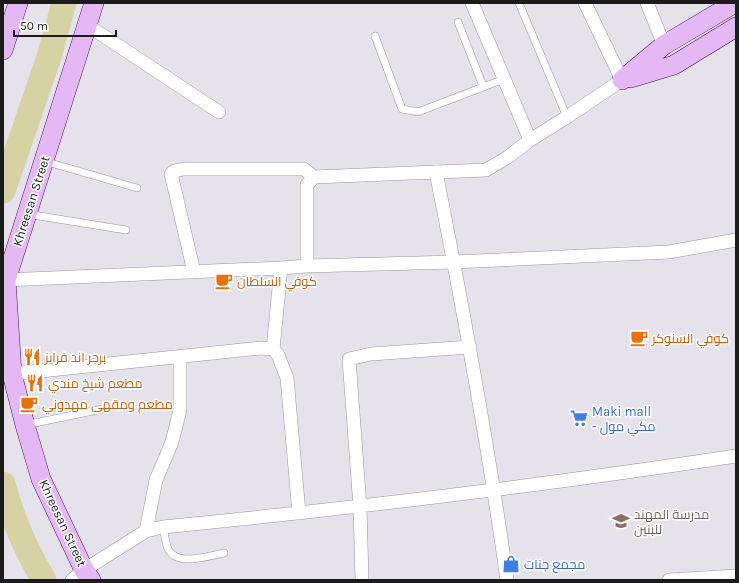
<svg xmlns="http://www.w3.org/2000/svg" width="739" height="583" font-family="Karla,Cairo,sans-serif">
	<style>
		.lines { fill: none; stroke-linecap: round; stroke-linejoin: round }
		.river { stroke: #d7d2a4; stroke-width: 25 }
		.lane-casing { stroke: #989898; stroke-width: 8 }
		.street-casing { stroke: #989898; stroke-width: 14 }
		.secondary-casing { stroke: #540c69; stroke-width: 20 }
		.lane { stroke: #fff; stroke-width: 7 }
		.street { stroke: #fff; stroke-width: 13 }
		.secondary { stroke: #e3b8f4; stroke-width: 19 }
		.labels { text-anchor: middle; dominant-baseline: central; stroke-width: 3; stroke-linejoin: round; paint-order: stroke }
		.street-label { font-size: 13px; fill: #1b1b1b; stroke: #fff }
		.food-label { font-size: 13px; fill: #c56008; stroke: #fff; text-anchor: start }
		.shop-label { font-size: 13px; fill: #366cbe; stroke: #fff; text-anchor: start }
		.education-label { font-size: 13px; fill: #785e54; stroke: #fff; text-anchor: start }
	</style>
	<rect width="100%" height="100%" fill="#e5e2ec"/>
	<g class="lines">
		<path class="river" d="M 3,191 L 49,57 L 64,3
			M 3,484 C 12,517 26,551 44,580"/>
		<g class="lane-casing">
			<path id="lane" d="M 519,3 L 567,117
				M 458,22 L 483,86
				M 375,36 L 402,109 L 418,112 L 504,79
				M 44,161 L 137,188
				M 27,214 L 126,230
				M 25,425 L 117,406
				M 163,527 C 165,534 165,542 168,549 C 177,567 208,556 224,553"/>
		</g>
		<g class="street-casing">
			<path id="street" d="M 472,3 L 530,140
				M 647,3 L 664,45
				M 87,25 L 219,112
				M 436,172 C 463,308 488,443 507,580
				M 307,266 L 307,185 L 314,177
				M 281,268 L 273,349 L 278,355 L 287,378 L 299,513
				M 194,272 L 172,178 L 171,174 L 174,171 L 184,169 L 304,169 L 314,177 L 486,170 L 508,157 L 530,140 L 567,117 L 622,80 L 585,3
				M 6,280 L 281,268 L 307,266 L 454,262 L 669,252 L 736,240
				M 12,374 L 261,348 L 273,349
				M 146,531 L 156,480 L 172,442 L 180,410 L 180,357
				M 72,580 L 84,570 L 146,531 L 163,527 C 355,508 546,485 736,456
				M 362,580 L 360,507 L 349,359 L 371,354 L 470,347
				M 669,580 L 736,576"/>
		</g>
		<g class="secondary-casing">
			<path id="secondary" d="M 3,50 L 18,3
				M 631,78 L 674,65 L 736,27
				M 622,80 L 664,45 L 735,3
				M 91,580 L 84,570 L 41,479 L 25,425 L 12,374 L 6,280 L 94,3"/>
		</g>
		<use href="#lane" class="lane"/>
		<use href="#street" class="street"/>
		<use href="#secondary" class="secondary"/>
	</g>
	<defs>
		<g id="cafe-bare" transform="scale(1.38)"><path d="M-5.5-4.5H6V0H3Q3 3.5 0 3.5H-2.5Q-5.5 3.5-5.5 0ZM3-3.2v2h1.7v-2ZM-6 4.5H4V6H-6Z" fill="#e8710a" stroke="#fff" stroke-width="2.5" paint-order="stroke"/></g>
		<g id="restaurant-bare" transform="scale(1.38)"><path d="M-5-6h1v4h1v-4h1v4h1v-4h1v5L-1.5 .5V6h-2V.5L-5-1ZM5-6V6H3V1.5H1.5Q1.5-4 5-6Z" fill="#e8710a" stroke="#fff" stroke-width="2.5" paint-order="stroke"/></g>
		<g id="supermarket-bare" transform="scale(1.38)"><path d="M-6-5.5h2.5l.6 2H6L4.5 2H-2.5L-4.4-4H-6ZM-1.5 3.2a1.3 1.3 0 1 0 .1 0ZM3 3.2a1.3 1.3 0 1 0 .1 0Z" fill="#3f7fe0" stroke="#fff" stroke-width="2.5" paint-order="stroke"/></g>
		<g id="school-bare" transform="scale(1.38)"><path d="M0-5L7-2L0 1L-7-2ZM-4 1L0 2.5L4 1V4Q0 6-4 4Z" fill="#8d6e63" stroke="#fff" stroke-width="2.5" paint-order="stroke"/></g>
		<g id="shop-bare" transform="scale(1.38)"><path d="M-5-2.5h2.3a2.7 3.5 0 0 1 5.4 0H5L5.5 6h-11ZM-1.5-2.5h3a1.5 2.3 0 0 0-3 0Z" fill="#3f7fe0" stroke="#fff" stroke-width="2.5" paint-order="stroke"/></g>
	</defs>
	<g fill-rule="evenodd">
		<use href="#cafe-bare" x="224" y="281"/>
		<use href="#cafe-bare" x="639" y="338"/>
		<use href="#restaurant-bare" x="32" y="357"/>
		<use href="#restaurant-bare" x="35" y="383"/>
		<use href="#cafe-bare" x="29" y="404"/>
		<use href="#supermarket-bare" x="579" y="418"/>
		<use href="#school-bare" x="621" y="521"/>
		<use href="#shop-bare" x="511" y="564"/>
	</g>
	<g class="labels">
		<g class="street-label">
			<text transform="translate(31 201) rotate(-72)">Khreesan Street</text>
			<text transform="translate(63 523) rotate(65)">Khreesan Street</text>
		</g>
		<g class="food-label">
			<text x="237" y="281">كوفي السلطان</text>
			<text x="652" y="338">كوفي السنوكر</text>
			<text x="45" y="357">برجر اند فرايز</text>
			<text x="48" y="383">مطعم شيخ مندي</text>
			<text x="42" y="404">مطعم ومقهى مهدوني</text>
		</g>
		<g class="shop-label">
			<text x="592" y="411">Maki mall<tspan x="592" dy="15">- مكي مول</tspan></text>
			<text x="524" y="564">مجمع جنات</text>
		</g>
		<g class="education-label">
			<text x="634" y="514">مدرسة المهند<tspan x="634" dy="15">للبنين</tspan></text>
		</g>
	</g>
	<rect width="739" height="583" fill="none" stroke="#1b1b1b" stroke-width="8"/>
	<path d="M14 30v6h102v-6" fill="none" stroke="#1b1b1b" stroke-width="2"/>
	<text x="20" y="30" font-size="12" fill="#1b1b1b" stroke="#ffffff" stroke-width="3" paint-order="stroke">50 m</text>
</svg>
